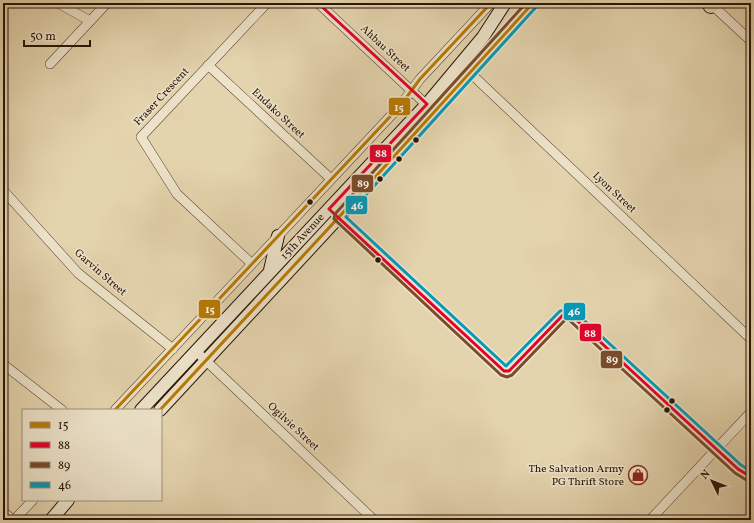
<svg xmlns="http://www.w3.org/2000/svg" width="754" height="523" font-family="Vollkorn,serif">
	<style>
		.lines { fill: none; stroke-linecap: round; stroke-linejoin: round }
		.street-casing { stroke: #574430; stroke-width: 10 }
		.secondary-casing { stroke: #281406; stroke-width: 14 }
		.highway-casing { stroke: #281406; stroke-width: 18 }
		.street { stroke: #ede3ca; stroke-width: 9 }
		.secondary { stroke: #ede3ca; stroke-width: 12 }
		.highway { stroke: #e4d4ae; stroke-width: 16 }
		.bus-1-casing { stroke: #ede3ca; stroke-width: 6 }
		.bus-2-casing { stroke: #ede3ca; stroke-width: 6 }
		.bus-3-casing { stroke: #ede3ca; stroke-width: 6 }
		.bus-4-casing { stroke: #ede3ca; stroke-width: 6 }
		.bus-1 { stroke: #b97a02; stroke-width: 3 }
		.bus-2 { stroke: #e4002b; stroke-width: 3 }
		.bus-3 { stroke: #7a4b2a; stroke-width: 3 }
		.bus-4 { stroke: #049aba; stroke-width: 3 }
		.bus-dot { fill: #281406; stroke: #ede3ca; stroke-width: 1.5 }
		.labels { text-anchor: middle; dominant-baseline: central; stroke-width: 3; stroke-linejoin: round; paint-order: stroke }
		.street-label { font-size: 11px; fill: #281406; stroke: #ede3ca }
		.poi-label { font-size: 11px; fill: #281406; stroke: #ede3ca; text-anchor: end }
		.line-badge { stroke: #ede3ca; stroke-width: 1.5 }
		.badge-label { font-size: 11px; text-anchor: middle; font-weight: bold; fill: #fff }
	</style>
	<rect width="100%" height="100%" fill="#e4d4ae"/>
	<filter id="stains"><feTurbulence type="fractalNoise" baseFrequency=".005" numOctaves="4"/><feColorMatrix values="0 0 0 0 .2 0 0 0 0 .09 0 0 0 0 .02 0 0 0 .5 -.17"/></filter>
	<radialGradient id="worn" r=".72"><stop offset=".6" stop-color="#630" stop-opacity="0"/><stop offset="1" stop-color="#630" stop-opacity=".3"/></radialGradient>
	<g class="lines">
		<g class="street-casing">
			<path id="street" d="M 58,3 L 90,21
				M 318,3 L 431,109
				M 710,3 L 751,41
				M 50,64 L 107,3
				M 208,65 L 331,179
				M 465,68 L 751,339
				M 3,190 L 78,273 L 173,349
				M 334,213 L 504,371 L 507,372 L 509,371 L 563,315 L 570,314 L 717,449 L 738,469 L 751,477
				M 252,264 L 177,194 L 141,137 L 267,3
				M 201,356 L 374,520
				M 3,364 L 62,410
				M 115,410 L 400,106 L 420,79 L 491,3
				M 3,512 L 13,520
				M 14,520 L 33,500
				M 650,520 L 751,412"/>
		</g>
		<g class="secondary-casing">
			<path id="secondary" d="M 270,270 L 278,236
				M 141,410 L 427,104 L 483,37 L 505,3
				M 160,410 L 339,217 L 533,3
				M 51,520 L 68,500"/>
		</g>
		<g class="highway-casing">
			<path id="highway" d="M 711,5 L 713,3"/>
		</g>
		<use href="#street" class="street"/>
		<use href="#secondary" class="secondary"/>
		<use href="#highway" class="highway"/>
		<g class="bus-1-casing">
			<path id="bus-1" d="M 115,410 L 400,106 L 420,79 L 491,3
				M 160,410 L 339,217 L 533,3"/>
		</g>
		<g class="bus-2-casing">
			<path id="bus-2" d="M 318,3 L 427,104 L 329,209 L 504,371 L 509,371 L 563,315 L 570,314 L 738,469 L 751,477"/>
		</g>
		<g class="bus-3-casing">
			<path id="bus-3" d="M 526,3 L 335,214 L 334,219 L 501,375 L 507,377 L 512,375 L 565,320 L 568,319 L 735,473 L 748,481"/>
		</g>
		<g class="bus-4-casing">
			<path id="bus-4" d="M 537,6 L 346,217 L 506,366 L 560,311 L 569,309 L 573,310 L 741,465 L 751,471"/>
		</g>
		<use href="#bus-1" class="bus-1"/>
		<use href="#bus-2" class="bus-2"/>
		<use href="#bus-3" class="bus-3"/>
		<use href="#bus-4" class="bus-4"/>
	</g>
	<defs>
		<g id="shop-ring" transform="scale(1)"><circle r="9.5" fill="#ede3ca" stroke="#8f2418" stroke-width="1.5"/><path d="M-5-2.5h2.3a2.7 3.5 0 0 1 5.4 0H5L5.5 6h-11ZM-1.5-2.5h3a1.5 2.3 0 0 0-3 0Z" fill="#8f2418"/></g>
	</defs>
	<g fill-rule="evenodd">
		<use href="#shop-ring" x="638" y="475"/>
	</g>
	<g class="bus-dot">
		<circle cx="416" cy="140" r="3.5"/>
		<circle cx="399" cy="159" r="3.5"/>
		<circle cx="380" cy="179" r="3.5"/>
		<circle cx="310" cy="202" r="3.5"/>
		<circle cx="378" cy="260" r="3.5"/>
		<circle cx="672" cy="401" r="3.5"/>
		<circle cx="667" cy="410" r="3.5"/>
	</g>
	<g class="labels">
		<g class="street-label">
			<text transform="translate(385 49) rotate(43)">Ahbau Street</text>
			<text transform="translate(162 97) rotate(-47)">Fraser Crescent</text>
			<text transform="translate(278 114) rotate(43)">Endako Street</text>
			<text transform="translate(614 193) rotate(43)">Lyon Street</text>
			<text transform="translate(303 237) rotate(-47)">15th Avenue</text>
			<text transform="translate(100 273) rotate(41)">Garvin Street</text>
			<text transform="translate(293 427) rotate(43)">Ogilvie Street</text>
		</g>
		<g class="poi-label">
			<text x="624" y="469">The Salvation Army<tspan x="624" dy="13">PG Thrift Store</tspan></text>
		</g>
	</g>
	<g class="line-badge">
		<rect x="388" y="97" width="23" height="19" rx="4" fill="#b97a02"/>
		<rect x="369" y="144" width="23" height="19" rx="4" fill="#e4002b"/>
		<rect x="351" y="174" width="23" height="19" rx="4" fill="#7a4b2a"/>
		<rect x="345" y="195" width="23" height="20" rx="4" fill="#049aba"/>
		<rect x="198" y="299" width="23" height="20" rx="4" fill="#b97a02"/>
		<rect x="563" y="302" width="23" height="19" rx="4" fill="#049aba"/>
		<rect x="579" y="323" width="23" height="19" rx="4" fill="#e4002b"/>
		<rect x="600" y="350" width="23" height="19" rx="4" fill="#7a4b2a"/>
	</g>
	<g class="badge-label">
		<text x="399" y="111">15</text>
		<text x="381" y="157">88</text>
		<text x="363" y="187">89</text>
		<text x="357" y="209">46</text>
		<text x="210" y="313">15</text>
		<text x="574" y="315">46</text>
		<text x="590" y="337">88</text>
		<text x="612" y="363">89</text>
	</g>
	<rect width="754" height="523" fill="none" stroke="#e4d4ae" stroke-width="16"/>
	<rect x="4" y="4" width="746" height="515" fill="none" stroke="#281406" stroke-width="2"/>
	<rect x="8" y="8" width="738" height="507" fill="none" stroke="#281406"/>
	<rect x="22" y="409" width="140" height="92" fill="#ede3ca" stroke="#9e907c"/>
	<rect x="30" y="422" width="20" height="6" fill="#b97a02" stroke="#9e907c"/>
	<text x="58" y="429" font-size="12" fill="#281406">15</text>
	<rect x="30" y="442" width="20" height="6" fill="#e4002b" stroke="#9e907c"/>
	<text x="58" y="449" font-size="12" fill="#281406">88</text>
	<rect x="30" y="462" width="20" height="6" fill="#7a4b2a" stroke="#9e907c"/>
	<text x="58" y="469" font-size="12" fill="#281406">89</text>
	<rect x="30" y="482" width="20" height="6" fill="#049aba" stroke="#9e907c"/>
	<text x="58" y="489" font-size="12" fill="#281406">46</text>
	<g transform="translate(712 481) rotate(313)" stroke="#ede3ca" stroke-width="3" paint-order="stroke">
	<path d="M0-3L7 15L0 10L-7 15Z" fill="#281406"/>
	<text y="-6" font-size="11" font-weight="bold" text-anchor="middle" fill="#281406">N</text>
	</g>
	<path d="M24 40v6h66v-6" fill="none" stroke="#281406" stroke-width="2"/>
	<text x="30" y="40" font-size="12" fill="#281406" stroke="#ede3ca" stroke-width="3" paint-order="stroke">50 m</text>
	<rect width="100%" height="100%" filter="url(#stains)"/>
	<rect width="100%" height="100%" fill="url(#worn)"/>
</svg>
